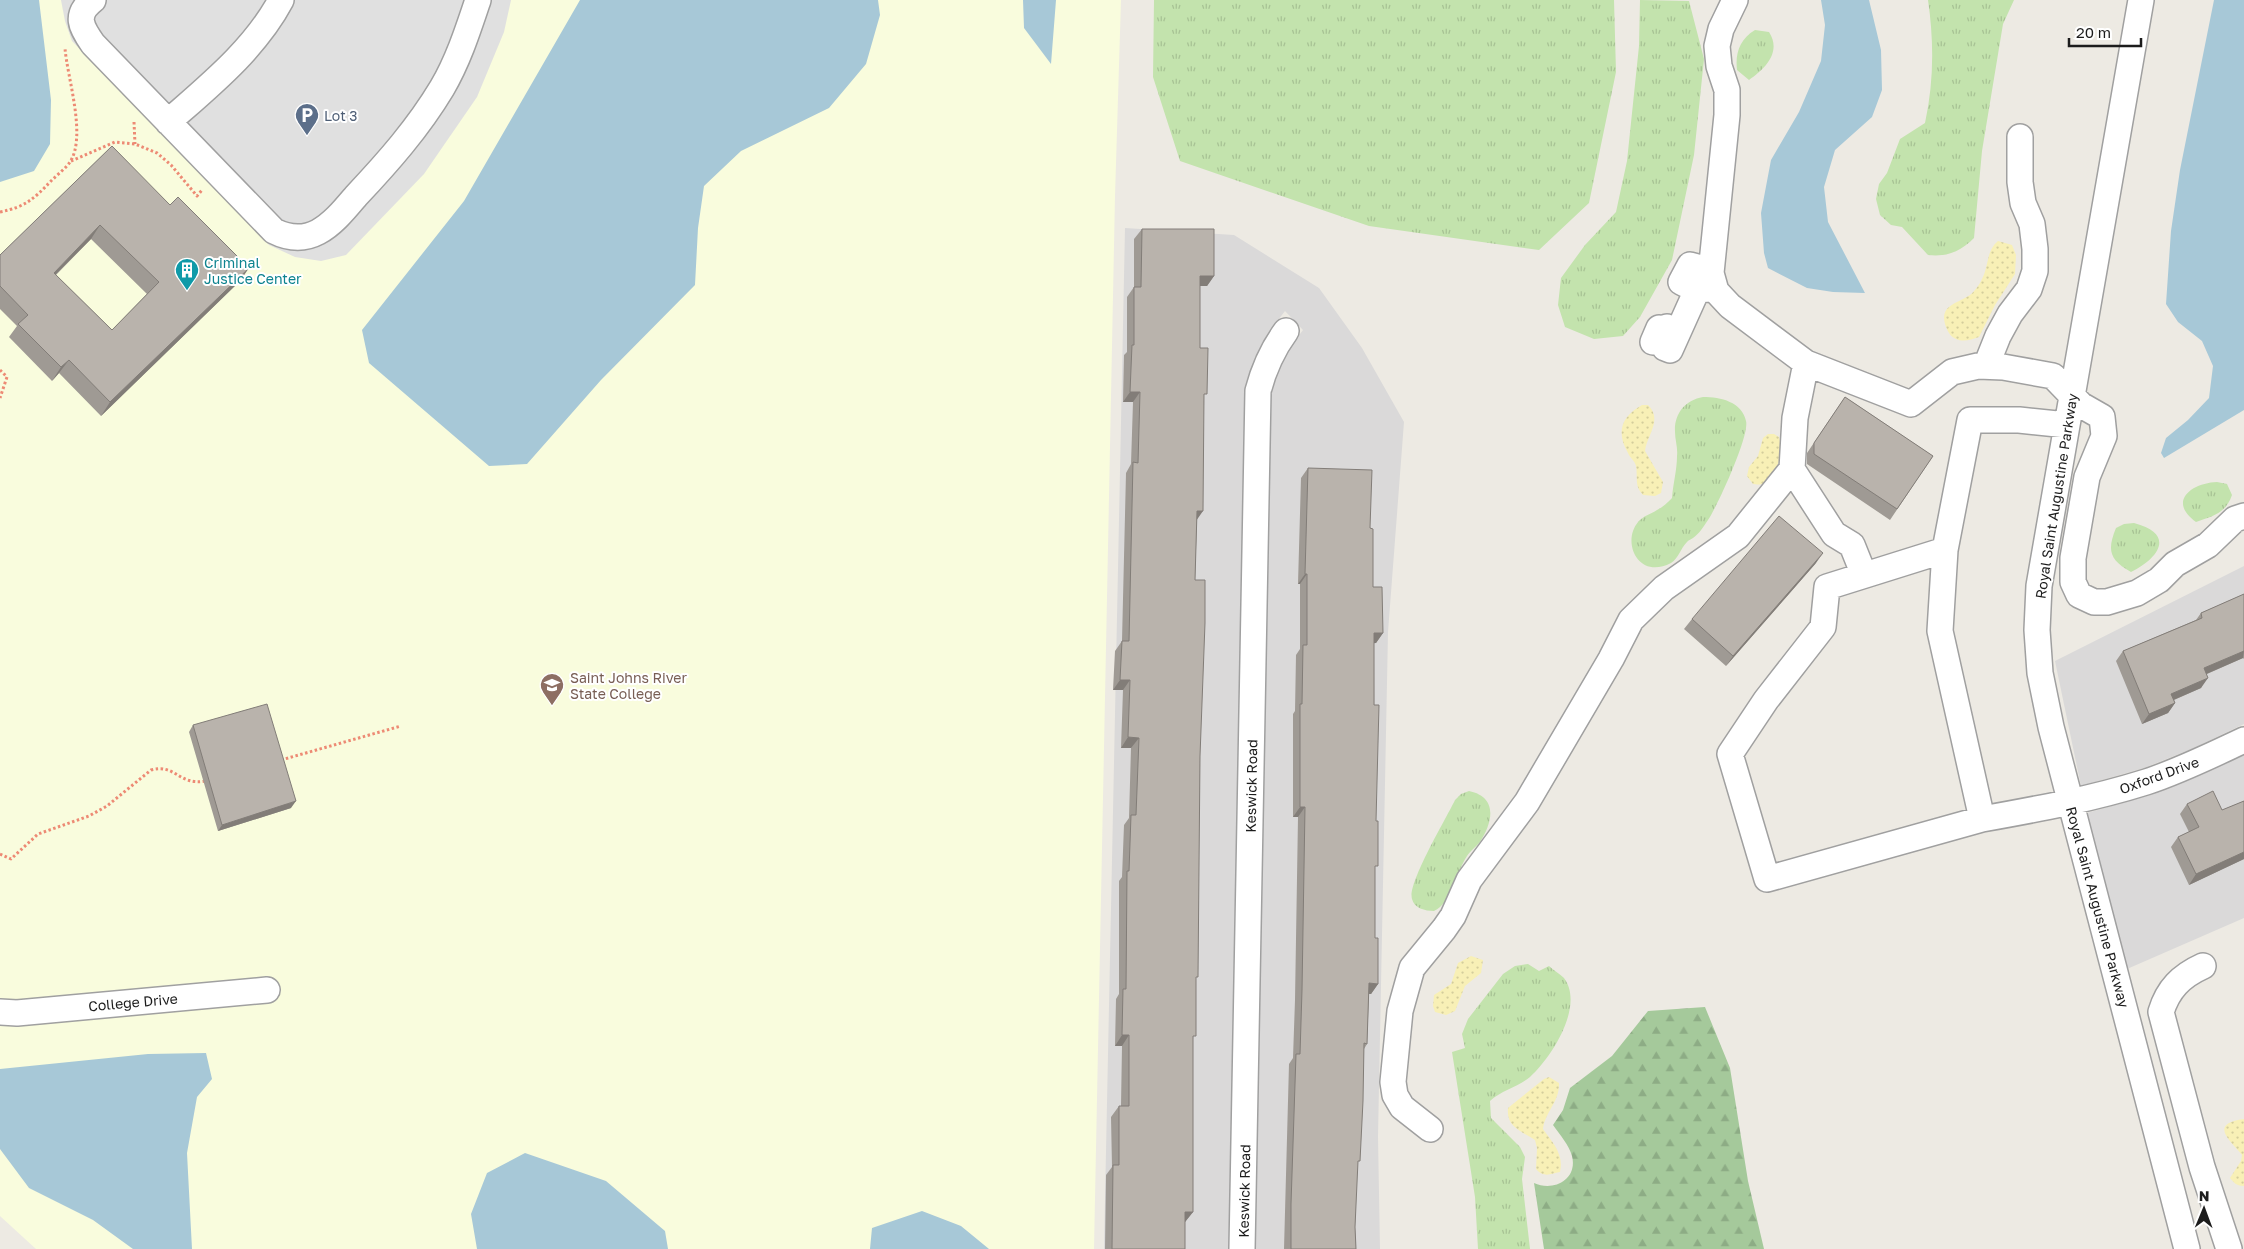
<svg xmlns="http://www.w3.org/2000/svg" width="2244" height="1249" font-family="'Golos Text',sans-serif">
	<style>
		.residential { fill: #dad9d9 }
		.education { fill: #f9fcdd }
		.grass { fill: url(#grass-tufts) }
		.forest { fill: url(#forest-firs) }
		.sand { fill: url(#sand-dots) }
		.parking { fill: #e0e0e0 }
		.water { fill: #a7c8d7 }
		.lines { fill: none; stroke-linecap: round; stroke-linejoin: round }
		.minor-casing { stroke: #a0a0a0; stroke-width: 28 }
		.path { stroke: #ed8a74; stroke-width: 3; stroke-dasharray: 2.5 2.5; stroke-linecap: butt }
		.minor { stroke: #fff; stroke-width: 25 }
		.wall { fill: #9f9a94; fill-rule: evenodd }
		.shaded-wall { fill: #827d78 }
		.building { fill: #b9b3ac; stroke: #827d78; fill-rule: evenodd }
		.labels { text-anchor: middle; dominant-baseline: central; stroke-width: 4; stroke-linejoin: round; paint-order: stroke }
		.service-label { font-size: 14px; fill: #4e5e75; stroke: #fff; text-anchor: start }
		.culture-label { font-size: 14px; fill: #0d838f; stroke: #fff; text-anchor: start }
		.street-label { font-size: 14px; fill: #1c1c1c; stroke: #fff }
		.education-label { font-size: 14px; fill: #785e54; stroke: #fff; text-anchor: start }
	</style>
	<defs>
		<pattern id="grass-tufts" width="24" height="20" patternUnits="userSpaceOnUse" patternTransform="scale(1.25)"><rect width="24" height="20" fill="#c3e3ad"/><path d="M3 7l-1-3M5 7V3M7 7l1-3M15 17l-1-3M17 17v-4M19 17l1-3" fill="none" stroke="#a7c294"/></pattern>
		<pattern id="forest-firs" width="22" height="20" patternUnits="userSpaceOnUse" patternTransform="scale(1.25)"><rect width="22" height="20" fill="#a5c99b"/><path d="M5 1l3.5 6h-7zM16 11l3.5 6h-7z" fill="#8dac85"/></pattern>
		<pattern id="sand-dots" width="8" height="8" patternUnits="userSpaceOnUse" patternTransform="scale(1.25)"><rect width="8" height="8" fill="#f8f0b6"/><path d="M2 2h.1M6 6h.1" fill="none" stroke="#d4cd9c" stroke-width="1.8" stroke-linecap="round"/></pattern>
	</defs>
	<rect width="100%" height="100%" fill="#edeae3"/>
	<path class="residential" d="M 1125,228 L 1234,235 L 1319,288 L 1362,348 L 1404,422 L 1388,632 L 1378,1137 L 1380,1249 L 1255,1249 L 1271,393 L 1277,370 L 1287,351 L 1303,330 L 1285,311 L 1268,333 L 1255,357 L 1246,391 L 1230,1249 L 1104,1249 Z
		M 2244,566 L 2244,724 L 2194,748 L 2144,768 L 2081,786 L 2055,661 Z
		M 2244,755 L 2244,918 L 2127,969 L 2087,813 L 2150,795 L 2203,774 Z"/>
	<path class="education" d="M 0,0 L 1121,0 L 1115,196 L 1094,1249 L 36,1249 L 0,1216 Z"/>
	<path class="grass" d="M 1154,0 L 1614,0 L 1616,72 L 1589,203 L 1539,250 L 1369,226 L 1180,161 L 1153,77 Z
		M 1640,0 L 1689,1 L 1704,59 L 1694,155 L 1672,260 L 1640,317 L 1623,336 L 1594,339 L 1565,327 L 1558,305 L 1561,278 L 1585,245 L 1616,212 L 1627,161 L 1639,46 Z
		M 1928,0 L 2014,0 L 2003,24 L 1982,151 L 1974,238 C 1960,252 1947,257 1928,255 L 1902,227 L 1891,225 L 1880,215 L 1876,199 L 1879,184 L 1887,173 L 1900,139 L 1925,123 C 1934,82 1934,41 1928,0 Z
		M 1755,30 L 1769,32 C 1782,52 1765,69 1749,80 L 1737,70 C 1735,53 1740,39 1755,30 Z
		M 1703,397 C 1721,397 1742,402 1746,421 C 1750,435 1717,507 1708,520 C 1704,526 1699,534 1693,538 C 1692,539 1688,540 1687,542 C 1680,549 1679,558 1671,563 C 1639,580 1621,543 1638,522 C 1643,516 1651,514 1657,510 C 1663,507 1668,502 1672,498 C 1673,484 1677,470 1677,456 C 1678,448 1675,440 1675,432 C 1674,414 1685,400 1703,397 Z
		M 2217,482 L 2227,484 L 2232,495 C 2226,513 2213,516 2196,522 C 2167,501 2192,483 2217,482 Z
		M 2134,523 C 2176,534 2159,558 2131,572 C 2109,560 2107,550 2116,528 L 2124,524 Z
		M 1469,791 C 1498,797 1493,822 1480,842 C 1476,847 1470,851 1467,856 C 1456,872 1452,903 1434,911 C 1425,911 1414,908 1412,899 C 1407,884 1447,817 1455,800 L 1461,794 Z
		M 1528,964 L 1539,971 L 1549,966 C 1553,970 1560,974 1564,978 C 1585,1006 1551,1058 1530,1077 C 1518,1087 1502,1090 1490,1101 L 1491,1118 L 1520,1147 L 1525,1157 L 1522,1179 L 1530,1249 L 1478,1249 L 1475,1197 L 1452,1052 L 1465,1048 L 1462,1034 L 1468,1019 L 1503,974 L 1515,966 Z"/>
	<path class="forest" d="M 1705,1007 L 1730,1068 L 1748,1181 L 1764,1249 L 1544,1249 L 1534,1183 C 1553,1192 1578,1180 1572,1156 C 1569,1145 1560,1135 1553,1125 L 1563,1110 L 1570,1088 L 1612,1056 L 1648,1011 Z"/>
	<path class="sand" d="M 1998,241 L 2012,245 L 2016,255 L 2015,274 L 1995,305 L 1979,337 C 1971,340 1963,342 1956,339 C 1951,337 1948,332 1946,327 C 1938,305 1957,304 1970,295 C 1974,292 1980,284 1982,279 C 1989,266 1986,251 1998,241 Z
		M 1642,405 L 1648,405 C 1663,420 1647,435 1645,451 L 1663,482 L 1661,493 L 1655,496 L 1643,495 C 1634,486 1638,477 1636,466 C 1635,461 1630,458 1628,453 C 1616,432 1621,417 1642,405 Z
		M 1768,434 L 1774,434 L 1779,437 C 1784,453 1776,489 1753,484 L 1747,476 L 1749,467 L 1758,456 L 1763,438 Z
		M 1471,956 L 1483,960 L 1481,973 L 1465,986 L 1455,1011 L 1446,1015 L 1435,1012 L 1433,1006 L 1434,995 L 1451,984 L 1458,963 Z
		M 1549,1077 L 1559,1083 C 1560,1101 1545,1112 1543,1129 C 1553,1143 1564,1154 1560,1172 C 1550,1174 1544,1178 1536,1169 L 1537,1148 L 1535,1140 C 1521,1131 1506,1127 1508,1108 L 1544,1079 Z
		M 2244,1119 L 2244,1186 C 2237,1186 2234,1183 2230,1178 L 2241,1161 L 2242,1155 C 2230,1140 2208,1124 2244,1119 Z"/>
	<path class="parking" d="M 61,0 L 511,0 L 504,32 L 477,97 L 424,174 L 346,255 L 321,261 L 295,257 L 269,245 L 72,41 L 65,21 Z"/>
	<path class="water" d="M 0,0 L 39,0 L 51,100 L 50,144 L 34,171 L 0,182 Z
		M 580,0 L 878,0 L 880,15 L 866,64 L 829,108 L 741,151 L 704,186 L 698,228 L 695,285 L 601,380 L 527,464 L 489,466 L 369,363 L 362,330 L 464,201 Z
		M 1023,0 L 1056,0 L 1051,64 L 1024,28 Z
		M 1821,0 L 1869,0 L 1881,50 L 1882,90 L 1872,117 L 1835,150 L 1824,187 L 1828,222 L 1865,293 L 1833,292 L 1807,288 L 1768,268 L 1764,253 L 1761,213 L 1771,160 L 1799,112 L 1821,61 L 1825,25 Z
		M 2214,0 L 2244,0 L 2244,410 L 2164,458 L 2161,453 L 2166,438 L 2188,420 L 2209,398 L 2213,366 L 2202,341 L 2178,322 L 2166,304 L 2171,231 L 2180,170 Z
		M 206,1053 L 212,1079 L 197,1097 L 187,1153 L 192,1249 L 133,1249 L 93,1220 L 29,1188 L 0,1149 L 0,1069 L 148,1054 Z
		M 525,1153 L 606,1181 L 665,1231 L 668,1249 L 477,1249 L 471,1214 L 487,1173 Z
		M 922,1211 L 961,1226 L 989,1249 L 870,1249 L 872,1228 Z"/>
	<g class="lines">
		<g class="minor-casing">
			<path id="minor" d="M 93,0 C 74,15 81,27 93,44 L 274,231 C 288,238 303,240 318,232 C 333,224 345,209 356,196 C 388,162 418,128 442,88 C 458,61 468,30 478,0
				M 1735,0 L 1721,29 L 1717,46 L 1719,66 L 1727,90 L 1727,115 L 1711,273 L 1716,291 L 1730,306 L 1806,363 L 1911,404 L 1952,372 L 1978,366 L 2003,367 L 2053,376 L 2081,405 L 2102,417 L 2104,436 L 2087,477 L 2073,558 L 2073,582 L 2079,595 L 2094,602 L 2107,602 L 2137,593 L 2159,580 L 2175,564 L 2208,545 L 2235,519 L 2244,516
				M 2141,0 L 2039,586 L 2037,630 L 2040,673 L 2051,727 L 2187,1249
				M 168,122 C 209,86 255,49 281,0
				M 1659,328 L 1653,342 L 1660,342 L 1667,327 L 1673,330 L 1665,348 L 1670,350 L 1697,290 L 1709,289 L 1711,273 L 1705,269 L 1690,265 L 1681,282 L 1691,287 L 1703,286 L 1701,273 L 1692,269 L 1686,280 L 1697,283 L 1697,276 L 1693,275 L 1690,281
				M 1986,366 L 1998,336 L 2010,314 L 2029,289 L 2035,271 L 2035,249 L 2032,224 L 2023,203 L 2020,182 L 2020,137
				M 2067,425 L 2019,420 L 1970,420 L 1945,550 L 1940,631 L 1982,819 C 2038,809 2092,799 2146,782 C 2180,771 2212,755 2244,740
				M 1792,469 L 1834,534 L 1852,545 L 1864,575
				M 1945,550 L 1827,587 L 1823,627 L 1766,700 L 1730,754 L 1767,879 L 1982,819
				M 2203,966 C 2181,976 2168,989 2161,1012 L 2202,1167 L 2229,1249
				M 0,1012 L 17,1013 L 267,990
				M 1430,1129 L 1402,1107 L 1395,1095 L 1393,1082 L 1400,1011 L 1412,968 L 1444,929 L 1453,916 L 1469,880 L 1527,802 L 1611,659 L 1631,620 L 1664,588 L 1738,536 L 1792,469 L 1795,418 L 1806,363
				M 1242,1249 L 1258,391 C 1264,368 1272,350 1286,331"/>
		</g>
		<path class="path" d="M 134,122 L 135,144
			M 71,161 L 115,142 L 135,144 L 157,153 L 171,165 L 197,196 L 202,190
			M 0,212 C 25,207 34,199 51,181 C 57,175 65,169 70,162 C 87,136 67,77 65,48
			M 0,370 L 7,377 L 0,398
			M 281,760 L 401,726
			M 0,854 L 11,859 L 38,834 L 89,816 L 107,806 L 151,770 C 175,763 179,786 205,781"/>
		<use href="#minor" class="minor"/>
	</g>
	<path class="wall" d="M 112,146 L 240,281 L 101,416 L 59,373 L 52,381 L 9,337 L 17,326 L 0,309 L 0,255 ZM 91,239 L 147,294 L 112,330 L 56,275 Z
		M 1142,229 L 1214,276 L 1207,286 L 1200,286 L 1200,348 L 1204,398 L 1197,520 L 1195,580 L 1200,756 L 1196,980 L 1193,1040 L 1193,1212 L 1185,1222 L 1185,1249 L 1105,1249 L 1106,1175 L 1112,1167 L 1111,1117 L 1119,1106 L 1121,1106 L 1122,1046 L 1115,1046 L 1116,999 L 1119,994 L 1119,881 L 1122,877 L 1124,825 L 1129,818 L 1131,748 L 1121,748 L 1123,690 L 1113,690 L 1115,651 L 1122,641 L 1126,473 L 1131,464 L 1133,402 L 1123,402 L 1124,355 L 1127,352 L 1127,297 L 1134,287 L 1134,239 Z
		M 1845,397 L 1933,456 L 1890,520 L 1807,464 L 1807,453 Z
		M 1308,468 L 1370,528 L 1373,587 L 1383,633 L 1376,643 L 1374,643 L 1375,938 L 1378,984 L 1371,994 L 1369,994 L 1367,1044 L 1364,1049 L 1357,1165 L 1355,1227 L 1356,1249 L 1284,1249 L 1289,1064 L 1293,1058 L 1295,1000 L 1298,817 L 1293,817 L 1293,714 L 1295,711 L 1296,655 L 1300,649 L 1300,584 L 1298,584 L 1301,478 Z
		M 1816,563 L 1726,666 L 1684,629 L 1692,619 Z
		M 2244,594 L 2244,659 L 2243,658 L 2207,674 L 2201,688 L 2174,700 L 2175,703 L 2168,713 L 2142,724 L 2116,661 L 2123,651 L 2196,620 L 2201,613 Z
		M 193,725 L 291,808 L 218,831 L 189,732 Z
		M 2244,801 L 2244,859 L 2189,885 L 2171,847 L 2178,837 L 2189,832 L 2180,814 L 2187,804 L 2222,810 Z"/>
	<path class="shaded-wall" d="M 100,225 L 91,239 L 44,286 L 54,273 Z
		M 249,268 L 240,281 L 101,416 L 110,402 Z
		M 1200,276 L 1214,276 L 1207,286 L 1193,286 Z
		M 69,360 L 59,373 L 52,381 L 61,367 Z
		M 1130,392 L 1140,392 L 1133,402 L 1123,402 Z
		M 1197,511 L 1203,511 L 1196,521 Z
		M 1823,553 L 1816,563 L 1726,666 L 1733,656 Z
		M 1305,574 L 1307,574 L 1300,584 L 1298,584 Z
		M 1374,633 L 1383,633 L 1376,643 L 1367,644 Z
		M 2244,651 L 2243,658 L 2197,678 L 2204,668 Z
		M 2208,678 L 2201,688 L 2164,704 L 2171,694 Z
		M 1120,680 L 1130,680 L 1123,690 L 1113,690 Z
		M 2175,703 L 2168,713 L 2142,724 L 2149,714 Z
		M 1128,737 L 1139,738 L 1131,748 L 1121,748 Z
		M 296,801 L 291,808 L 218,831 L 222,825 Z
		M 1300,807 L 1305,807 L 1298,817 L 1293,817 Z
		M 2244,852 L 2244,859 L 2189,885 L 2196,874 Z
		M 1369,983 L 1378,984 L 1371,994 L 1362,993 Z
		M 1122,1035 L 1129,1035 L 1122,1046 L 1115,1046 Z
		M 1185,1212 L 1193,1212 L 1185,1222 L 1178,1222 Z"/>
	<path class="building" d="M 112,146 L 170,205 L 178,197 L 249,268 L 110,402 L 69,360 L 61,367 L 18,324 L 28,315 L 0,286 L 0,255 ZM 100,225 L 159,282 L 112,330 L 54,273 Z
		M 1142,229 L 1214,229 L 1214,276 L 1200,276 L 1200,348 L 1208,348 L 1207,394 L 1204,394 L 1203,511 L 1197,511 L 1195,580 L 1205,580 L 1205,623 L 1200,756 L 1198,977 L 1196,977 L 1196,1036 L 1193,1036 L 1193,1212 L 1185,1212 L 1185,1249 L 1112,1249 L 1113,1165 L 1119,1165 L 1119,1106 L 1129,1106 L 1129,1035 L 1122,1035 L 1123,989 L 1126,989 L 1127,871 L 1129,871 L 1131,815 L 1136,815 L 1139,738 L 1128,737 L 1130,680 L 1120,680 L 1122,641 L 1129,641 L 1133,462 L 1138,463 L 1140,392 L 1130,392 L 1132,345 L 1134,345 L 1134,287 L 1141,287 Z
		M 1845,397 L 1933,456 L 1897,509 L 1814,454 L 1814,443 Z
		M 1308,468 L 1372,470 L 1370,528 L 1373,529 L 1373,587 L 1382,587 L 1383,633 L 1374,633 L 1374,705 L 1379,705 L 1376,821 L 1378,821 L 1378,866 L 1375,866 L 1375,938 L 1378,938 L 1378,984 L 1369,983 L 1367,1044 L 1364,1043 L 1363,1101 L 1360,1161 L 1358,1161 L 1355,1227 L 1356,1249 L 1291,1249 L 1291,1204 L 1296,1054 L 1300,1054 L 1302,990 L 1305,807 L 1300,807 L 1300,704 L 1302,704 L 1303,645 L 1307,645 L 1307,574 L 1305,574 Z
		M 1779,516 L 1823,553 L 1733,656 L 1692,619 Z
		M 2244,594 L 2244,651 L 2204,668 L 2208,678 L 2171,694 L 2175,703 L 2149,714 L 2123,651 L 2202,618 L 2201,613 Z
		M 267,704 L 296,801 L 222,825 L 193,725 Z
		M 2213,791 L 2222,810 L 2244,801 L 2244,852 L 2196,874 L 2178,837 L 2199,827 L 2187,804 Z"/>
	<defs>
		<g id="parking-pin" transform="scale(1.25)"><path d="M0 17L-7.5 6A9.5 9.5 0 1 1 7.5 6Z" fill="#5c6f8a" stroke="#fff"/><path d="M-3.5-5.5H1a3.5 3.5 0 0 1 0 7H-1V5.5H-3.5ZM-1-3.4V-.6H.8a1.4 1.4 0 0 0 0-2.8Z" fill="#fff"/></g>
		<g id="building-pin" transform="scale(1.25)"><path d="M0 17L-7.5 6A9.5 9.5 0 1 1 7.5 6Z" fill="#0f9aa8" stroke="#fff"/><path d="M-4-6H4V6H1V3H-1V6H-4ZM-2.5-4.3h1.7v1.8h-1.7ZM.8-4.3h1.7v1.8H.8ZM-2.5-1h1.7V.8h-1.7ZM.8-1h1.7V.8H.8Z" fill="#fff"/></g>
		<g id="university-pin" transform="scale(1.25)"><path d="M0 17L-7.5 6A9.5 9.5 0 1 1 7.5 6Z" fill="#8d6e63" stroke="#fff"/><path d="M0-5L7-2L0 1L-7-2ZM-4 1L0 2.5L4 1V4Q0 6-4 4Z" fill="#fff"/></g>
	</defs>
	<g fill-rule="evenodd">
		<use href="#parking-pin" x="307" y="115"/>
		<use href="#building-pin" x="187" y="270"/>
		<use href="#university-pin" x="552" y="685"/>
	</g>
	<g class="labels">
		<g class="service-label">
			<text x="324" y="115">Lot 3</text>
		</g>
		<g class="culture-label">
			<text x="204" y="262">Criminal<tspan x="204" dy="16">Justice Center</tspan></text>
		</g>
		<g class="street-label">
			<text transform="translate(2056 496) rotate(-81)">Royal Saint Augustine Parkway</text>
			<text transform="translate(2159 775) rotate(-20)">Oxford Drive</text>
			<text transform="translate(1251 786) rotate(-89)">Keswick Road</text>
			<text transform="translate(2098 907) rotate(75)">Royal Saint Augustine Parkway</text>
			<text transform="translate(133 1002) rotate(-5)">College Drive</text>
			<text transform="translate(1244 1191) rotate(-89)">Keswick Road</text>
		</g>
		<g class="education-label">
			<text x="570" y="677">Saint Johns River<tspan x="570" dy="16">State College</tspan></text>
		</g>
	</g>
	<g transform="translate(2204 1209) rotate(1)" stroke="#ffffff" stroke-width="4" paint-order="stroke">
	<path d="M0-4L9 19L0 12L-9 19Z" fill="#1c1c1c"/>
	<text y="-8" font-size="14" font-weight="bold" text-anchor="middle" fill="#1c1c1c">N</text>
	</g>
	<path d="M2069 38v8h72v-8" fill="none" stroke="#1c1c1c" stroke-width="2.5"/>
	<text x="2076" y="38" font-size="15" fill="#1c1c1c" stroke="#ffffff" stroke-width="4" paint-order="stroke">20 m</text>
</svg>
